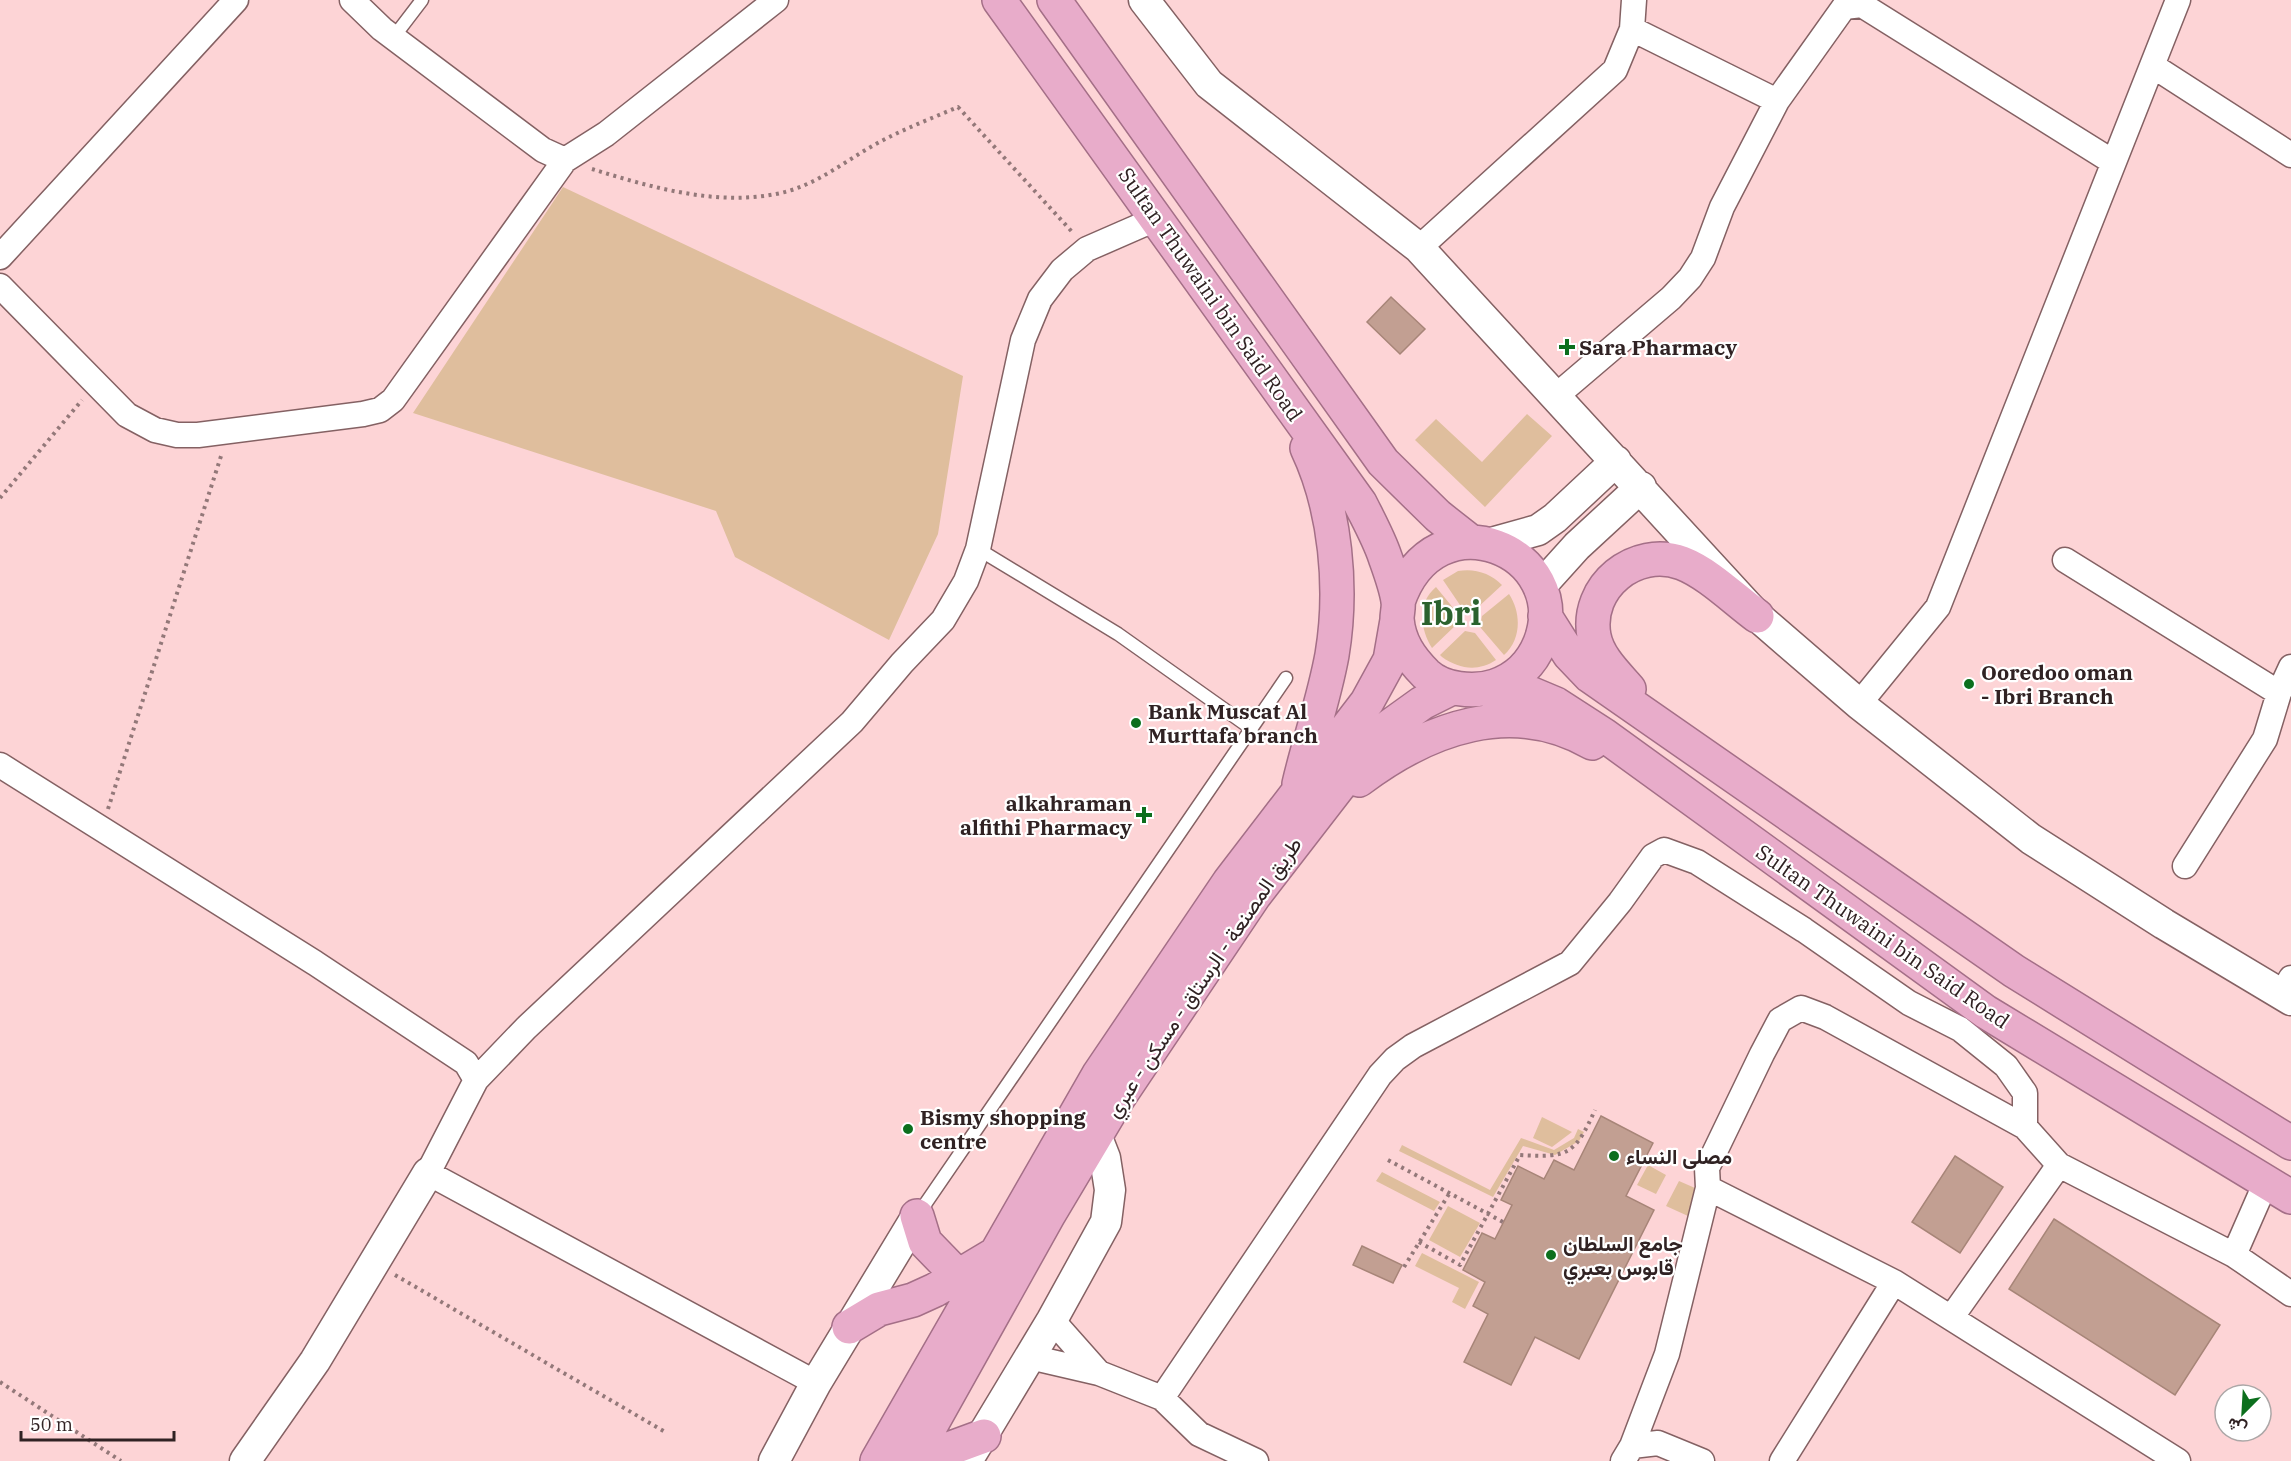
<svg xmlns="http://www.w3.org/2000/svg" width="2291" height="1461" font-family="'IBM Plex Serif',Vazirmatn,serif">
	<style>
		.green { fill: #dfbe9d }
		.building { fill: #c29f92; stroke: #a78578; stroke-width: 1.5 }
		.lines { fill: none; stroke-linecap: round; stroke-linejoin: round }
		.service-casing { stroke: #846163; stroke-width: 15 }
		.minor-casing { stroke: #846163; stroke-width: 27 }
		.tertiary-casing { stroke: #846163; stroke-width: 33 }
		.trunk-casing { stroke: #a46f87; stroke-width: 36 }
		.path { stroke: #937879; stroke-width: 4; stroke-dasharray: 3 4.5; stroke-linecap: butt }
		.service { stroke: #fff; stroke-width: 12 }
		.minor { stroke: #fff; stroke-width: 24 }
		.tertiary { stroke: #fff; stroke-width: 30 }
		.trunk { stroke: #e8acca; stroke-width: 33 }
		.poi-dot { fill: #0c6f1d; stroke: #fff; stroke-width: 2 }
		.labels { text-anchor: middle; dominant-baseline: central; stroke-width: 4.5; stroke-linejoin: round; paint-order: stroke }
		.street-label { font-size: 21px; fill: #302223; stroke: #fff }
		.poi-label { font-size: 21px; font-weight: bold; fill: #302223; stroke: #fff; text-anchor: start }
		.town-label { font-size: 33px; font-weight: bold; fill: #2b622e; stroke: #fff }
	</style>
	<rect width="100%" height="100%" fill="#fdd4d6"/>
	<path class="green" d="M 563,187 L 963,376 L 938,534 L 889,640 L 735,557 L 716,511 L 413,413 Z
		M 1527,414 L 1552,436 L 1485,507 L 1415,440 L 1436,419 L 1482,462 Z
		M 1458,571 C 1474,568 1491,573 1502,585 L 1475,610 L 1462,608 L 1443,580 Z
		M 1436,587 L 1459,615 L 1457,624 L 1432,648 C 1420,629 1417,603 1436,587 Z
		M 1509,594 C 1521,612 1522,639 1504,655 L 1480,627 L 1482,616 Z
		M 1465,631 L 1475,633 L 1496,660 C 1478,672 1459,669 1442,657 L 1440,655 Z
		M 1542,1117 L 1572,1132 L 1552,1147 L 1533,1138 Z
		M 1578,1129 L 1584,1132 L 1579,1141 L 1555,1155 L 1523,1146 L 1493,1197 L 1399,1151 L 1402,1145 L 1490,1190 L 1521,1138 L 1554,1150 L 1574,1138 Z
		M 1648,1165 L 1666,1175 L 1656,1194 L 1637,1185 Z
		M 1382,1172 L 1440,1202 L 1434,1211 L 1376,1181 Z
		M 1679,1181 L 1695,1188 L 1688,1216 L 1666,1206 Z
		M 1448,1206 L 1480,1223 L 1460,1257 L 1429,1240 Z
		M 1422,1253 L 1479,1282 L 1465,1309 L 1452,1302 L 1459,1288 L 1415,1266 Z"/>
	<path class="building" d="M 1391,297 L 1425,329 L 1400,354 L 1367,322 Z
		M 1601,1116 L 1653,1143 L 1626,1196 L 1654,1210 L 1579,1359 L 1535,1337 L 1511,1385 L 1464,1362 L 1488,1314 L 1473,1306 L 1485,1282 L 1463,1270 L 1482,1233 L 1495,1239 L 1512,1205 L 1501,1200 L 1518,1166 L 1544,1179 L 1554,1160 L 1574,1170 Z
		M 1955,1156 L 2003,1187 L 1960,1253 L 1912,1222 Z
		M 2054,1219 L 2220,1325 L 2175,1395 L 2009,1289 Z
		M 1362,1246 L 1402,1265 L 1393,1283 L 1353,1265 Z"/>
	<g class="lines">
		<g class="service-casing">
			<path id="service" d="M 393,38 L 422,0
				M 978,549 L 1118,634 L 1252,729
				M 917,1216 L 1286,678"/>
		</g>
		<g class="minor-casing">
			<path id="minor" d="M 352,0 L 382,29 L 543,150 L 565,160
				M 1632,29 L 1777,101
				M 2153,66 L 2291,155
				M 1419,248 L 1615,70 L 1632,29 L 1634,0
				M 0,257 L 236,0
				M 0,286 L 127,415 L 155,430 L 177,435 L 198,435 L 363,414 L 380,410 L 393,400 L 565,160 L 606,134 L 776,0
				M 1556,396 L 1671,298 L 1690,278 L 1703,258 L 1722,207 L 1777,101 L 1844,7 L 1862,5 L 2113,162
				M 2065,560 L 2279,693
				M 1859,704 L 1938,607 L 2178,0
				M 0,765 L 315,963 L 466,1063 L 476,1080 L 428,1173 L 816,1383
				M 2185,866 L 2265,739 L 2279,693 L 2291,667
				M 2282,994 L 2291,978
				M 476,1080 L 526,1028 L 852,722 L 902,663 L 943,620 L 966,581 L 978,549 L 1023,340 L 1040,299 L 1062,270 L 1087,249 L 1158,218
				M 1708,1188 L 1894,1282 L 2178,1461
				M 2234,1255 L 2266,1182
				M 1951,1318 L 2059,1165
				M 1052,1320 L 1099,1373
				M 1030,1357 L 1099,1373 L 1162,1398 L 1199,1434 L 1256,1461
				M 1162,1398 L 1380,1075 L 1395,1059 L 1413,1046 L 1570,963 L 1620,902 L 1653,856 L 1664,850 L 1697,862 L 1804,930 L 1909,1003 L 1960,1029 L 2006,1066 L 2025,1093 L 2025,1127 L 2059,1165 L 2234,1255 L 2291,1294
				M 1632,1446 L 1658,1443 L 1702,1461
				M 1623,1461 L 1632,1446 L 1667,1354 L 1708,1188 L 1707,1168 L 1762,1054 L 1780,1020 L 1801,1008 L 1825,1017 L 2025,1127
				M 1782,1461 L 1894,1282"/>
		</g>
		<g class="tertiary-casing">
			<path id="tertiary" d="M 1144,0 L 1209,84 L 1419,248 L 1757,616 L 1859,704 L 2031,839 L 2164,924 L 2291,1000
				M 1488,544 L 1538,530 L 1555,518 L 1616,461
				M 1540,587 L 1577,546 L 1641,487
				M 245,1461 L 315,1361 L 428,1173
				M 774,1461 L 816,1383 L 917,1216
				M 967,1461 L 1052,1320 L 1106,1222 L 1110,1190 L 1105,1158 L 1096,1135"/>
		</g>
		<g class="trunk-casing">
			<path id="trunk" d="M 999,0 L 1360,503 C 1369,521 1379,539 1385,557 C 1390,571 1396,587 1398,601 C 1399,607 1397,613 1397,619 C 1399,642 1410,658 1426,674 C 1443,690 1474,693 1495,686 C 1516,679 1532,663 1540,643 C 1575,551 1435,492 1398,602
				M 1054,0 L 1383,462 L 1438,516 L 1471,542
				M 1545,616 L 1569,654 L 1590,676 L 2014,971 L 2291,1143
				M 1629,689 C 1615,673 1598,657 1594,636 C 1585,587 1635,546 1682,563 C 1708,573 1734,599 1757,616
				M 1487,690 L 1525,691 L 1556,704 L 1604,735 L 1986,1012 L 2291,1197
				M 1359,780 C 1428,728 1512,697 1592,743
				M 1299,784 C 1309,741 1324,699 1332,655 C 1343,589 1336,509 1307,448
				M 917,1216 L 925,1242 L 958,1276
				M 849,1327 L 879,1309 L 913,1300 L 935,1290 L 992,1256
				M 877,1461 L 1099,1074 L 1229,882 L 1367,702 L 1390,660 L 1397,620
				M 911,1461 L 1049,1214 L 1117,1100 L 1254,896 L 1346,777 L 1390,726 L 1422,703 L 1452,688
				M 916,1461 L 984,1436"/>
		</g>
		<path class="path" d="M 592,169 C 650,187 715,206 776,194 C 814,187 842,163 874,145 C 901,130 930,119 958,107 L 1074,234
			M 0,498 L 82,400
			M 108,809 L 222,453
			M 1388,1160 L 1503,1222
			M 1419,1242 L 1460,1265 L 1520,1155 C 1569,1158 1575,1154 1595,1110
			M 1404,1267 L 1449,1194
			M 395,1275 L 667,1433
			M 0,1382 L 121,1461"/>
		<use href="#service" class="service"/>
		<use href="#minor" class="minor"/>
		<use href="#tertiary" class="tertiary"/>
		<use href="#trunk" class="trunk"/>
	</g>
	<g class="poi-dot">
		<path d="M1564 338h6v6h6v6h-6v6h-6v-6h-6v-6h6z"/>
		<circle cx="1969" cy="684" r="6"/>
		<circle cx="1136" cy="723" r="6"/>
		<path d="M1141 806h6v6h6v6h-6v6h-6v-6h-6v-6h6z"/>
		<circle cx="908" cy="1129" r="6"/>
		<circle cx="1614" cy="1156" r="6"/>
		<circle cx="1551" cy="1255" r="6"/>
	</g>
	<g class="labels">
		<g class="street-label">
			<text transform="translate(1211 294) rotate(55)">Sultan Thuwaini bin Said Road</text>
			<text transform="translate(1883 936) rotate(35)">Sultan Thuwaini bin Said Road</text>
			<text transform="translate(1203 977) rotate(-56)">طريق المصنعة - الرستاق - مسكن - عبري</text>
		</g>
		<g class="poi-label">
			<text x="1579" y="347">Sara Pharmacy</text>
			<text x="1981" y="672">Ooredoo oman<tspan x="1981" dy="24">- Ibri Branch</tspan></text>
			<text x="1148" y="711">Bank Muscat Al<tspan x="1148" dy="24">Murttafa branch</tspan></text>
			<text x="1132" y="803" text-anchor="end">alkahraman<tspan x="1132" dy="24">alfithi Pharmacy</tspan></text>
			<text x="920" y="1117">Bismy shopping<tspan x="920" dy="24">centre</tspan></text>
			<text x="1626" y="1156">مصلى النساء</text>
			<text x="1563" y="1243">جامع السلطان<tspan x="1563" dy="24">قابوس بعبري</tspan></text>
		</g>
		<g class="town-label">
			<text x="1451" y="612">Ibri</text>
		</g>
	</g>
	<g transform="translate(2243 1413) rotate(204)"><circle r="28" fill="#ffffff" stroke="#aca7a7" stroke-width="1.5"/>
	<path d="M0-4.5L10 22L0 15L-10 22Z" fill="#0c6f1d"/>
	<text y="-9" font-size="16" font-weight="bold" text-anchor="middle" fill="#302223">ش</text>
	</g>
	<path d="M21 1431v9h153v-9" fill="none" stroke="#302223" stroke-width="3"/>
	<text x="30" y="1431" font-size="18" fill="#302223" stroke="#ffffff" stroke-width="4.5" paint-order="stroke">50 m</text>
</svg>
